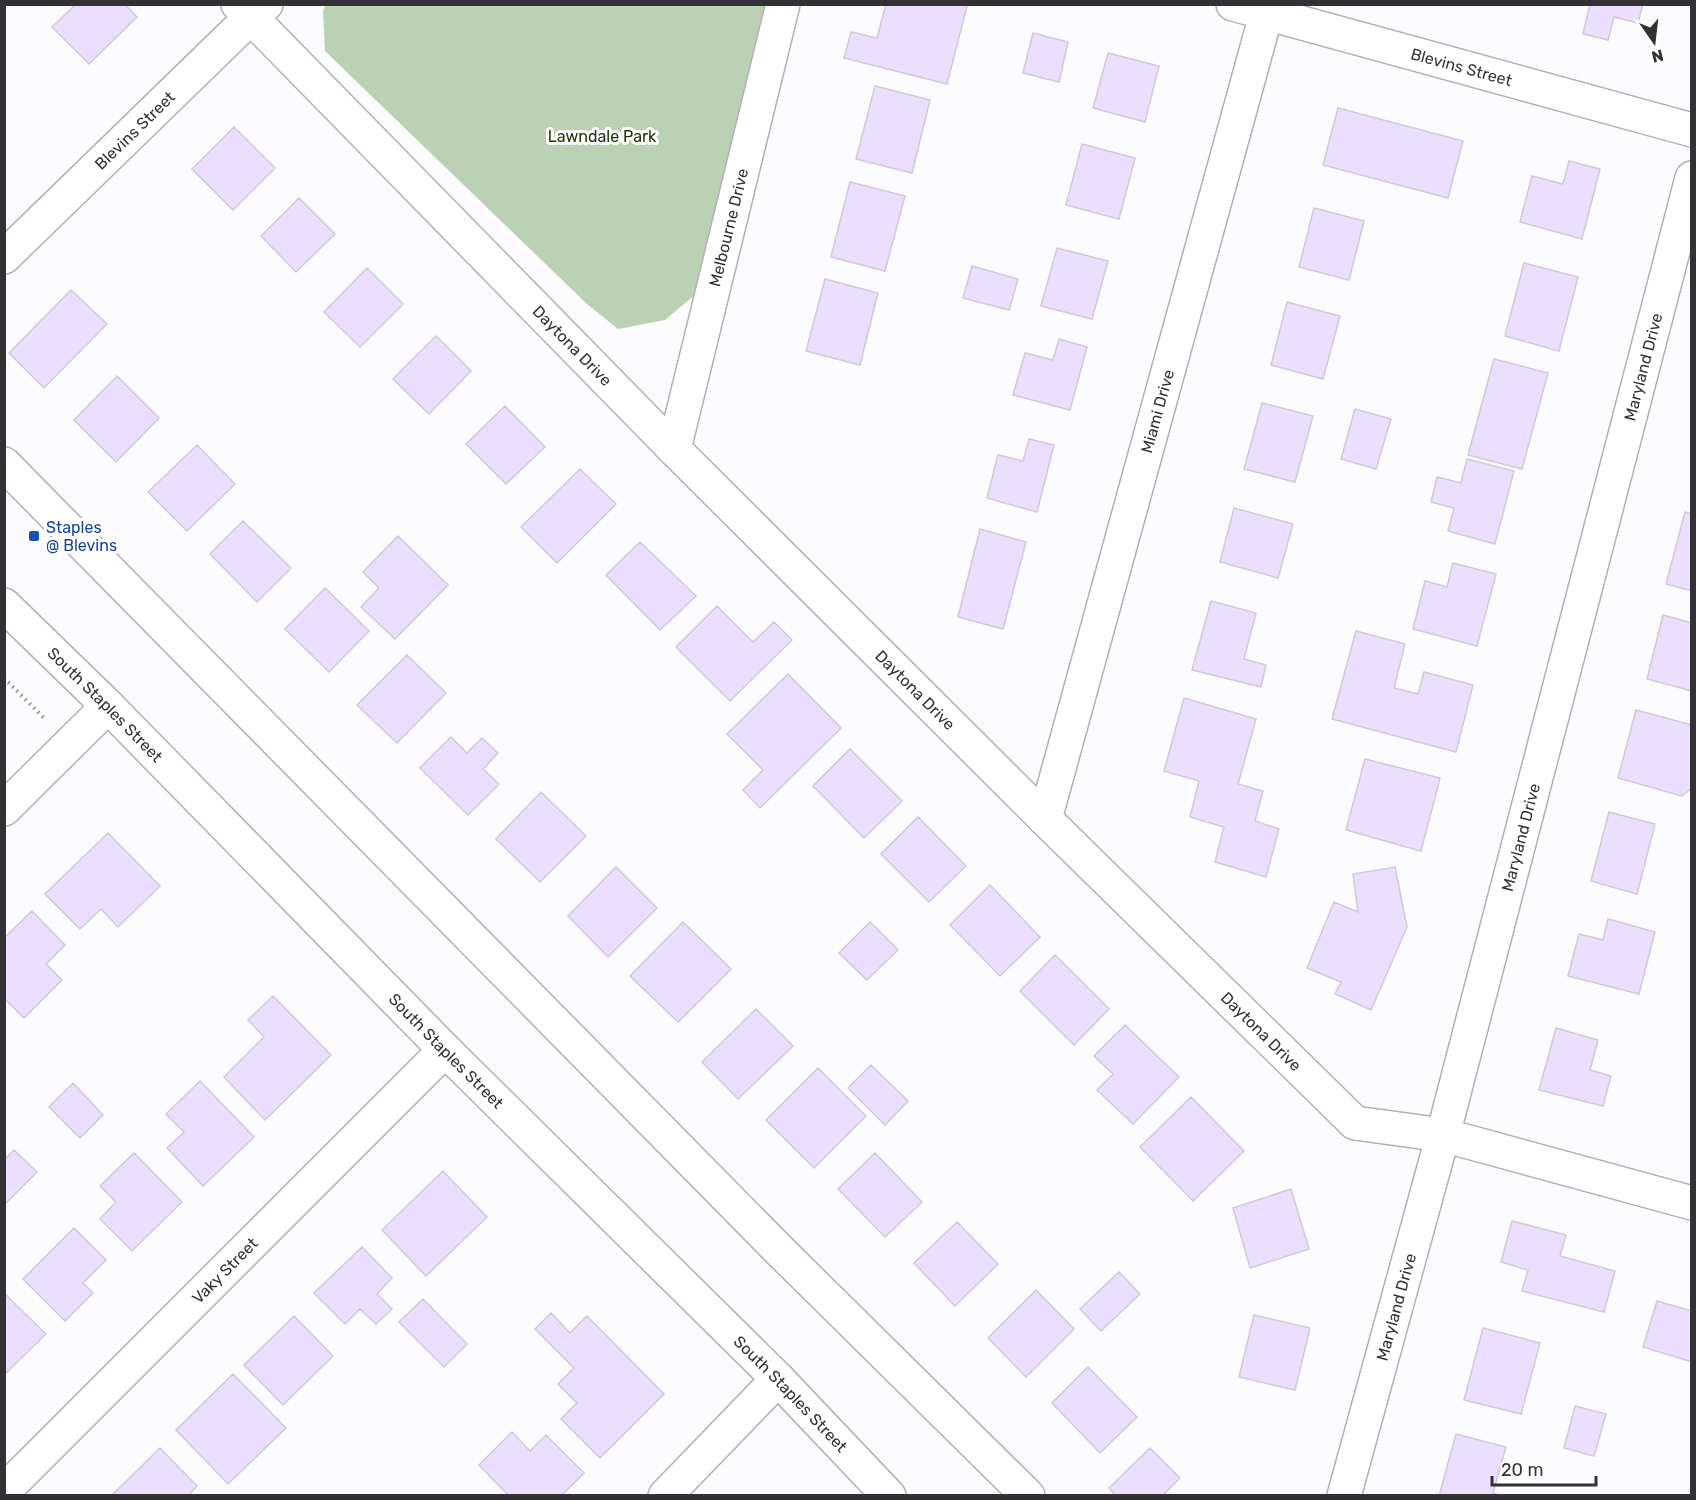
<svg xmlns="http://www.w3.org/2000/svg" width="1696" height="1500" font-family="Rubik,sans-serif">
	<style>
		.green { fill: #bad1b3 }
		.building { fill: #ecdefe; stroke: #cfcad6; stroke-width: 1.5 }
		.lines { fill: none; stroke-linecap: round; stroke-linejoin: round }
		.minor-casing { stroke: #b3aeba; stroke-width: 36 }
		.major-casing { stroke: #b3aeba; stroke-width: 36 }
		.path { stroke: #8f8e92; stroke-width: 4; stroke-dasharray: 1.5 4.5; stroke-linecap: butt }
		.minor { stroke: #fff; stroke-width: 33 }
		.major { stroke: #fff; stroke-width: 33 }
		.transit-dot { fill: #1a4fb4; stroke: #fff; stroke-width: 2 }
		.labels { text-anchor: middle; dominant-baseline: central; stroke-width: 6; stroke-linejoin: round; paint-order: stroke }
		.street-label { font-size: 16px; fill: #333136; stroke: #fff }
		.park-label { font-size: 16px; fill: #133606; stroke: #fff }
		.transit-label { font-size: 16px; fill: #164399; stroke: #fff; text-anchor: start }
	</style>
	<rect width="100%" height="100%" fill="#fcfbfd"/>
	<path class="green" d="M 326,4 L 771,5 L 696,294 L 665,320 L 618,329 L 587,304 L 325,51 L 323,11 Z"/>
	<path class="building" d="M 76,4 L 125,4 L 137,17 L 89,64 L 52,27 Z
		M 886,4 L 961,4 L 967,6 L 947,84 L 844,58 L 851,32 L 877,38 Z
		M 1590,4 L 1643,4 L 1638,23 L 1614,17 L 1608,40 L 1583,34 Z
		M 1033,33 L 1068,42 L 1059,82 L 1023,73 Z
		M 1108,53 L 1159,66 L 1145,122 L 1093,108 Z
		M 875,86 L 930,100 L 912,173 L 856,159 Z
		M 1338,108 L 1463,141 L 1448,198 L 1323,165 Z
		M 234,127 L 275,168 L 233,210 L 192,169 Z
		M 1082,144 L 1135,158 L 1119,219 L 1066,205 Z
		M 1569,161 L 1600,169 L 1582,239 L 1520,222 L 1532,176 L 1563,184 Z
		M 850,182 L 905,196 L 885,271 L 831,257 Z
		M 299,198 L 335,234 L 296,272 L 261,236 Z
		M 1314,208 L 1364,221 L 1349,280 L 1299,267 Z
		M 1057,248 L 1108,261 L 1092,319 L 1041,306 Z
		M 1524,263 L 1578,277 L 1559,351 L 1505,336 Z
		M 972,266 L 1018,279 L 1009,310 L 963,298 Z
		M 367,268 L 403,304 L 360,347 L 324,312 Z
		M 825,279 L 878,293 L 860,365 L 806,351 Z
		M 71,290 L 107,324 L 44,388 L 9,353 Z
		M 1287,302 L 1340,316 L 1323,379 L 1271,365 Z
		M 436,336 L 471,371 L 429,414 L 393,379 Z
		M 1059,339 L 1087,347 L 1070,410 L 1013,395 L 1025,353 L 1053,360 Z
		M 1494,359 L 1548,373 L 1522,469 L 1468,455 Z
		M 117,376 L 159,418 L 116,462 L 74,420 Z
		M 1262,403 L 1313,416 L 1295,482 L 1244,469 Z
		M 505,406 L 545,447 L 506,484 L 466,444 Z
		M 1355,409 L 1391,419 L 1376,469 L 1341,459 Z
		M 1029,439 L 1054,445 L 1037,512 L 987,498 L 998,455 L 1023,461 Z
		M 197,445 L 235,484 L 187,531 L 148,492 Z
		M 1467,459 L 1514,471 L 1495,544 L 1448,531 L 1454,508 L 1431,502 L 1437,477 L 1461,483 Z
		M 580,469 L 616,504 L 557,563 L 521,527 Z
		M 1234,508 L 1293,524 L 1278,578 L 1220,562 Z
		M 1685,512 L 1692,514 L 1692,591 L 1666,584 Z
		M 243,521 L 291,568 L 257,602 L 210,554 Z
		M 980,529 L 1026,542 L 1003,629 L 958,617 Z
		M 398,536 L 448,585 L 395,639 L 361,607 L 379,588 L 363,572 Z
		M 640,542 L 696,596 L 660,630 L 606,575 Z
		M 1453,563 L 1496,574 L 1477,646 L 1413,629 L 1425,581 L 1447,587 Z
		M 325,588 L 369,631 L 329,672 L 285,629 Z
		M 1211,601 L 1256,613 L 1244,659 L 1266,665 L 1261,687 L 1192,670 Z
		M 717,606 L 753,642 L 774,622 L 792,640 L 730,701 L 676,647 Z
		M 1663,615 L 1692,623 L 1692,691 L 1647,679 Z
		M 1356,631 L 1405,644 L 1394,688 L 1418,694 L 1424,672 L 1473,685 L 1456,752 L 1332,719 Z
		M 407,655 L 446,693 L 397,743 L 357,705 Z
		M 788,674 L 841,728 L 760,808 L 743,790 L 763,770 L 727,734 Z
		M 1184,698 L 1256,719 L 1238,784 L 1263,791 L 1255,821 L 1279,829 L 1266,877 L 1215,862 L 1224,827 L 1190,817 L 1199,781 L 1164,771 Z
		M 1636,710 L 1692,725 L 1692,788 L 1682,796 L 1618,778 Z
		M 451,737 L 467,753 L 482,738 L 498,753 L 483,769 L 499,784 L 468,815 L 420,768 Z
		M 850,749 L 902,801 L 864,838 L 813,786 Z
		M 1365,759 L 1440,778 L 1421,851 L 1346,830 Z
		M 541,792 L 586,836 L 540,882 L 496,839 Z
		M 1609,812 L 1655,824 L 1637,894 L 1591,881 Z
		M 918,817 L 966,866 L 929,902 L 881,854 Z
		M 108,833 L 160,886 L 118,927 L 101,909 L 80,929 L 45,894 Z
		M 616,867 L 657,908 L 608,957 L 568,916 Z
		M 1395,867 L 1407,927 L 1371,1010 L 1335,994 L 1341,982 L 1307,968 L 1334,902 L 1358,912 L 1353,874 Z
		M 990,885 L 1040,937 L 1000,976 L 950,925 Z
		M 32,911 L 65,945 L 46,964 L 62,980 L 24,1018 L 4,998 L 4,938 Z
		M 1608,919 L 1655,932 L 1639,994 L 1568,976 L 1579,934 L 1603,940 Z
		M 683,922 L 731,969 L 678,1022 L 630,976 Z
		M 870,922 L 898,950 L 867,980 L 839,953 Z
		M 1055,955 L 1109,1009 L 1074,1045 L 1020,991 Z
		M 273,996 L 331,1055 L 265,1120 L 224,1077 L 264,1037 L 248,1020 Z
		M 756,1009 L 793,1046 L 738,1099 L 702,1062 Z
		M 1125,1025 L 1179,1077 L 1133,1124 L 1097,1090 L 1113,1074 L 1094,1056 Z
		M 1556,1028 L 1598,1040 L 1590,1070 L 1611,1076 L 1603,1106 L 1539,1090 Z
		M 871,1065 L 908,1101 L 885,1125 L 848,1088 Z
		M 818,1068 L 866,1116 L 814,1168 L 766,1120 Z
		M 200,1081 L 254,1137 L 203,1186 L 167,1148 L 184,1132 L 166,1114 Z
		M 73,1083 L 103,1115 L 80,1138 L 49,1107 Z
		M 1191,1097 L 1244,1151 L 1193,1201 L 1140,1147 Z
		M 14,1150 L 37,1172 L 4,1205 L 4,1160 Z
		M 134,1153 L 182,1202 L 132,1251 L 100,1219 L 116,1202 L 100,1186 Z
		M 875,1153 L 922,1202 L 885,1237 L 838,1189 Z
		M 443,1171 L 487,1217 L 426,1276 L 382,1230 Z
		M 1291,1189 L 1309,1249 L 1250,1268 L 1233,1208 Z
		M 1512,1221 L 1566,1235 L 1560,1256 L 1615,1271 L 1604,1312 L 1522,1291 L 1528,1270 L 1501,1262 Z
		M 957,1222 L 998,1264 L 955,1306 L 914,1263 Z
		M 74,1228 L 106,1260 L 83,1283 L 93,1293 L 65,1321 L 23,1279 Z
		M 362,1247 L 392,1278 L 377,1294 L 392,1309 L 376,1324 L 360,1309 L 345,1324 L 314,1293 Z
		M 1119,1272 L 1140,1294 L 1101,1331 L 1080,1309 Z
		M 1036,1290 L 1074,1329 L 1026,1377 L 988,1338 Z
		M 4,1293 L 46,1334 L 4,1375 Z
		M 423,1299 L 467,1344 L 444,1367 L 399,1322 Z
		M 1657,1301 L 1692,1311 L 1692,1362 L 1643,1347 Z
		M 551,1313 L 570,1333 L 587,1316 L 664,1394 L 600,1458 L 561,1419 L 577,1403 L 558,1384 L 574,1368 L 535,1329 Z
		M 1254,1315 L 1310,1328 L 1295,1390 L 1239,1377 Z
		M 294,1316 L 333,1356 L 283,1405 L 244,1365 Z
		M 1483,1328 L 1540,1343 L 1521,1414 L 1464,1400 Z
		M 1088,1367 L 1137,1417 L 1100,1453 L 1052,1403 Z
		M 233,1374 L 286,1428 L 228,1484 L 176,1430 Z
		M 1575,1406 L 1606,1414 L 1594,1456 L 1564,1448 Z
		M 512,1432 L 530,1451 L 546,1435 L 584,1473 L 561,1496 L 509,1496 L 479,1465 Z
		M 1456,1434 L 1506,1447 L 1493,1493 L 1502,1496 L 1439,1496 Z
		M 160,1448 L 197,1486 L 188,1496 L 111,1496 Z
		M 1150,1448 L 1180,1478 L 1162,1496 L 1116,1496 L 1109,1488 Z"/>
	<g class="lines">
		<g class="minor-casing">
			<g id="minor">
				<path id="s1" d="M 238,4 L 674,449 L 1045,819 L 1355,1123 L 1443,1135 L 1692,1203"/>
				<path id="s2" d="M 1233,4 L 1692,130"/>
				<path id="s3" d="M 4,257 L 251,17 L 266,4"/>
				<path id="s4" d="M 674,449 L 783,4"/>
				<path d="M 4,464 L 779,1250 L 1028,1496"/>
				<path d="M 4,809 L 108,706"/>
				<path id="s5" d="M 1045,819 L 1269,4"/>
				<path id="s6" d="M 4,1491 L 445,1050"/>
				<path d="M 665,1496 L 778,1379"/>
				<path id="s7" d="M 1344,1496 L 1443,1135 L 1692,178"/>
			</g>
		</g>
		<g class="major-casing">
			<g id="major">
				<path id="s8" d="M 4,605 L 108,706 L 445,1050 L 778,1379 L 889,1496"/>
			</g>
		</g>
		<path class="path" d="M 4,678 L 46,720"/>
		<use href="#minor" class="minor"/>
		<use href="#major" class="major"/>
	</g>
	<rect class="transit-dot" x="28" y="530" width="12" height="12" rx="3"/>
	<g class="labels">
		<g class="street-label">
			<text stroke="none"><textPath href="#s2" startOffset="237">Blevins Street</textPath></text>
			<text stroke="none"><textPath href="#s3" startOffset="182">Blevins Street</textPath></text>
			<text stroke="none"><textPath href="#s4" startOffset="228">Melbourne Drive</textPath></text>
			<text stroke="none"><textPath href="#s1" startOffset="478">Daytona Drive</textPath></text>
			<text stroke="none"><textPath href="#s7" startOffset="1168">Maryland Drive</textPath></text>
			<text stroke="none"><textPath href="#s5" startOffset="423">Miami Drive</textPath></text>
			<text stroke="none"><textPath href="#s1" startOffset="964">Daytona Drive</textPath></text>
			<text stroke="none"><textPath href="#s8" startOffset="142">South Staples Street</textPath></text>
			<text stroke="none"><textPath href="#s7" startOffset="682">Maryland Drive</textPath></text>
			<text stroke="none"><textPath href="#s1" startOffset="1450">Daytona Drive</textPath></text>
			<text stroke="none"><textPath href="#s8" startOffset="628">South Staples Street</textPath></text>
			<text stroke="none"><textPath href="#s6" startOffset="312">Vaky Street</textPath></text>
			<text stroke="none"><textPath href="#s7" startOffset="196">Maryland Drive</textPath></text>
			<text stroke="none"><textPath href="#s8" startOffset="1114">South Staples Street</textPath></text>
		</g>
		<g class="park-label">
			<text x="602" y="136">Lawndale Park</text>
		</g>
		<g class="transit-label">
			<text x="46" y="527">Staples<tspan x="46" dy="18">@ Blevins</tspan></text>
		</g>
	</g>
	<rect width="1696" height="1500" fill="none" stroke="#333136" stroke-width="12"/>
	<g transform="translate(1654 42) rotate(166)" stroke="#ffffff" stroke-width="4.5" paint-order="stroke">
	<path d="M0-4.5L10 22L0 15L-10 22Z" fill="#333136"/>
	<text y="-9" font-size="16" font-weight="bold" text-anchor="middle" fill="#333136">N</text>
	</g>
	<path d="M1492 1476v9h104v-9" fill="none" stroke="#333136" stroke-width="3"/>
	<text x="1501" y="1476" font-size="18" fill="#333136" stroke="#ffffff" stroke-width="4.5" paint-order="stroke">20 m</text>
</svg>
